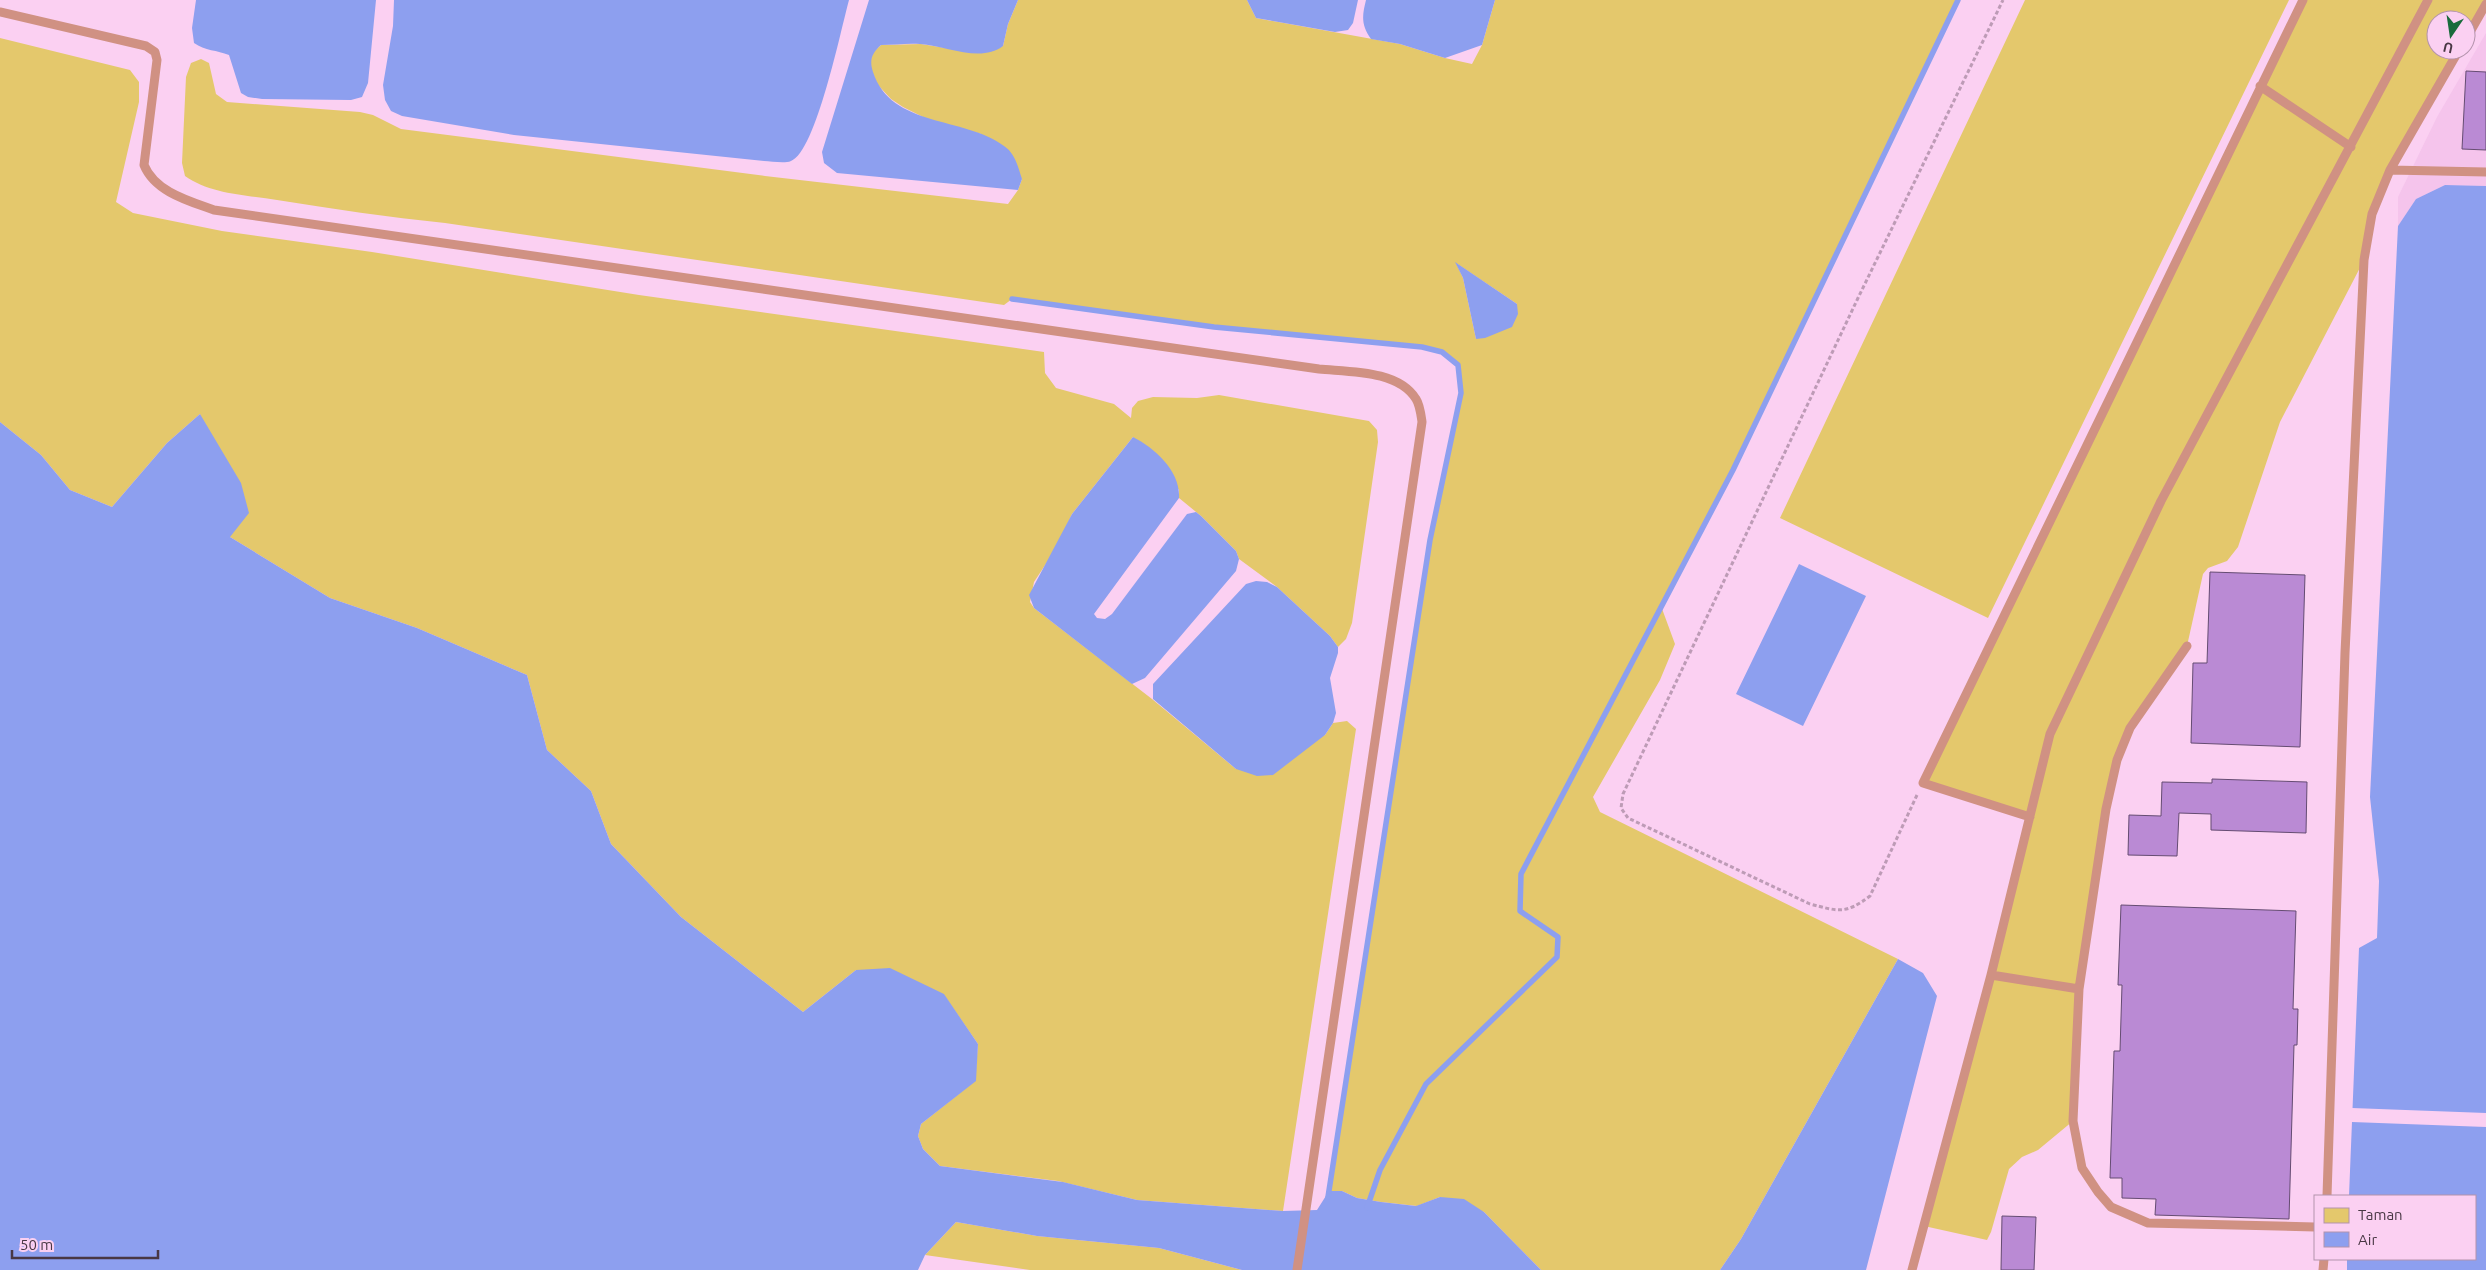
<svg xmlns="http://www.w3.org/2000/svg" width="2486" height="1270" font-family="Ubuntu,sans-serif">
	<style>
		.built { fill: #f5c4ec }
		.green { fill: #e4c86c; fill-rule: evenodd }
		.water { fill: #8d9fef }
		.pier { fill: #fbd0f2 }
		.lines { fill: none; stroke-linecap: round; stroke-linejoin: round }
		.stream { stroke: #8d9fef; stroke-width: 5.5 }
		.building { fill: #ba8ad4; stroke: #654c72 }
		.path { stroke: #bd9bb6; stroke-width: 3; stroke-dasharray: 4 2.5; stroke-linecap: butt }
		.service { stroke: #d09183; stroke-width: 9 }
	</style>
	<rect width="100%" height="100%" fill="#fbd0f2"/>
	<path class="built" d="M 2486,33 L 2486,186 L 2445,185 L 2416,199 L 2398,226 L 2398,197 L 2437,117 Z"/>
	<path class="green" d="M 1018,0 L 1247,0 L 1256,18 L 1400,44 L 1445,58 L 1472,64 L 1482,45 L 1495,0 L 1958,0 L 1733,470 L 1661,606 L 1675,644 L 1660,680 L 1593,797 L 1600,812 L 1898,959 L 1741,1239 L 1720,1270 L 1541,1270 L 1484,1212 L 1440,1197 L 1417,1206 L 1381,1202 L 1357,1198 L 1342,1191 L 1329,1191 L 1430,540 L 1461,393 L 1458,365 L 1442,352 L 1422,347 L 1214,327 L 1012,299 L 1004,305 L 445,223 C 388,217 333,209 277,200 C 246,195 210,194 185,176 L 182,163 L 186,77 L 191,63 L 201,59 L 209,63 L 216,94 L 227,102 L 360,112 L 373,115 L 401,129 L 765,176 L 1008,204 L 1018,190 L 1022,179 L 981,134 L 927,119 L 903,107 L 891,99 L 877,84 L 870,66 L 872,53 L 881,45 L 921,44 L 977,53 L 1003,46 L 1008,24 ZM 1456,263 L 1517,304 L 1476,339 L 1463,278 Z
		M 2025,0 L 2289,0 L 1988,618 L 1780,518 Z
		M 2303,0 L 2486,0 L 2466,36 L 2466,20 L 2436,20 L 2436,50 L 2458,50 L 2372,214 L 2364,260 L 2280,422 L 2238,547 L 2227,561 L 2208,568 L 2203,574 L 2187,646 L 2130,728 L 2117,760 L 2079,989 L 2073,1121 L 2038,1150 L 2022,1157 L 2009,1169 L 1991,1232 L 1987,1240 L 1924,1226 L 2030,817 L 1923,783 Z
		M 0,38 L 130,70 L 139,82 L 139,102 L 116,202 L 133,213 L 222,231 L 372,252 L 639,295 L 1044,352 L 1045,373 L 1056,388 L 1114,404 L 1131,418 L 1132,408 L 1138,401 L 1153,397 L 1197,398 L 1219,395 L 1369,421 L 1377,430 L 1378,442 L 1352,623 L 1346,639 L 1338,647 L 1330,636 L 1277,587 L 1239,559 L 1236,551 L 1201,516 L 1179,498 L 1179,490 L 1133,437 L 1072,514 L 1055,550 L 1034,582 L 1030,602 L 1034,608 L 1152,699 L 1236,769 L 1325,735 L 1333,723 L 1347,721 L 1356,729 L 1283,1211 L 1137,1200 L 1058,1181 L 940,1166 L 923,1149 L 918,1136 L 921,1124 L 975,1081 L 978,1044 L 944,995 L 856,970 L 803,1012 L 681,917 L 611,844 L 591,791 L 547,750 L 527,675 L 417,628 L 330,598 L 230,537 L 200,414 L 167,443 L 112,507 L 70,490 L 41,455 L 0,422 Z
		M 956,1222 L 1037,1236 L 1159,1248 L 1242,1270 L 1030,1270 L 925,1255 Z"/>
	<path class="water" d="M 196,0 L 376,0 L 368,83 L 362,97 L 351,100 L 262,99 L 248,97 L 241,93 L 229,55 C 217,50 205,51 194,43 L 192,28 Z
		M 394,0 L 849,0 C 841,29 816,152 791,161 C 784,164 771,161 764,161 L 514,135 L 402,116 L 391,111 L 385,100 L 383,85 L 393,26 Z
		M 869,0 L 1018,0 L 1008,24 L 1003,46 C 981,63 946,46 920,44 C 907,43 894,45 881,45 C 872,53 869,60 873,72 C 891,128 964,116 1004,146 C 1015,153 1018,167 1022,179 L 1018,190 L 837,173 L 824,163 L 822,152 Z
		M 1247,0 L 1358,0 L 1353,23 L 1348,30 L 1335,32 L 1256,18 Z
		M 1366,0 L 1495,0 L 1482,45 L 1445,58 L 1400,44 L 1371,39 C 1361,25 1362,16 1366,0 Z
		M 2445,185 L 2486,186 L 2486,1270 L 2347,1270 L 2347,1259 L 2475,1259 L 2475,1196 L 2349,1196 L 2359,948 L 2377,938 L 2379,881 L 2370,797 L 2398,226 L 2416,199 Z
		M 1455,262 L 1517,304 L 1518,314 L 1512,327 L 1485,338 L 1476,339 L 1463,278 Z
		M 200,414 L 241,483 L 249,513 L 230,537 L 330,598 L 417,628 L 527,675 L 547,750 L 591,791 L 611,844 L 681,917 L 803,1012 L 856,970 L 890,968 L 944,994 L 978,1044 L 976,1081 L 921,1124 L 918,1136 L 923,1149 L 940,1166 L 1063,1182 L 1137,1200 L 1283,1211 L 1317,1210 L 1329,1191 L 1342,1191 L 1357,1198 L 1381,1202 L 1416,1206 L 1440,1197 L 1464,1199 L 1484,1212 L 1541,1270 L 1242,1270 L 1159,1248 L 1037,1236 L 956,1222 L 925,1255 L 918,1270 L 0,1270 L 0,422 L 41,455 L 70,490 L 112,507 L 167,443 Z
		M 1133,437 C 1155,448 1181,472 1179,498 L 1094,614 L 1097,618 L 1105,619 L 1112,614 L 1187,514 L 1196,512 L 1201,516 L 1236,551 L 1239,559 L 1236,571 L 1145,678 L 1132,684 L 1034,608 L 1029,595 L 1072,514 Z
		M 1799,564 L 1866,596 L 1803,726 L 1736,694 Z
		M 1256,581 L 1267,582 L 1277,587 L 1330,636 L 1338,647 L 1338,653 L 1330,678 L 1336,713 L 1333,723 L 1325,735 L 1273,775 L 1257,776 L 1236,769 L 1153,699 L 1153,684 L 1246,584 Z
		M 1898,959 L 1923,973 L 1937,996 L 1866,1270 L 1720,1270 L 1741,1239 Z"/>
	<path class="pier" d="M 2352,1108 L 2486,1113 L 2486,1127 L 2352,1122 Z"/>
	<g class="lines">
		<path class="stream" d="M 1012,299 L 1214,327 L 1422,347 L 1442,352 L 1458,365 L 1461,393 L 1430,540 L 1328,1197
			M 1367,1208 L 1380,1170 L 1426,1084 L 1557,957 L 1558,937 L 1520,911 L 1521,874 L 1733,470 L 1958,0"/>
	</g>
	<path class="building" d="M 2466,71 L 2486,72 L 2486,150 L 2462,149 Z
		M 2210,572 L 2305,575 L 2300,747 L 2191,743 L 2193,663 L 2207,663 Z
		M 2212,779 L 2307,782 L 2306,833 L 2211,830 L 2211,814 L 2179,813 L 2177,856 L 2128,855 L 2129,815 L 2161,816 L 2162,782 L 2212,783 Z
		M 2121,905 L 2296,911 L 2293,1009 L 2298,1009 L 2297,1045 L 2294,1045 L 2289,1219 L 2155,1215 L 2156,1199 L 2122,1198 L 2122,1178 L 2110,1178 L 2114,1051 L 2120,1051 L 2122,985 L 2118,985 Z
		M 2002,1216 L 2036,1217 L 2034,1270 L 2001,1270 Z"/>
	<g class="lines">
		<path class="path" d="M 1917,795 L 1870,896 C 1845,915 1838,911 1810,904 L 1628,818 L 1621,808 L 1623,794 L 1858,298 L 2003,0"/>
		<path class="service" d="M 0,12 L 146,46 L 155,52 L 157,60 L 144,165 C 155,192 189,201 214,210 L 1319,369 C 1350,372 1398,370 1416,399 C 1420,405 1421,415 1422,422 L 1297,1270
			M 2466,39 L 2486,4
			M 2260,86 L 2351,147
			M 2390,170 L 2486,172
			M 2187,646 L 2130,728 L 2117,760 L 2106,809 L 2079,989 L 2073,1121 L 2082,1168 L 2098,1192 L 2111,1207 L 2148,1223 L 2315,1227
			M 2030,817 L 1923,783 L 2303,0
			M 1991,975 L 2079,989
			M 2327,1196 L 2345,653 L 2364,260 L 2372,214 L 2390,170 L 2459,50
			M 1912,1270 L 1991,975 L 2050,734 L 2161,501 L 2428,0
			M 2323,1270 L 2324,1259"/>
	</g>
	<rect x="2314" y="1195" width="162" height="65" fill="#fbd0f2" stroke="#b393ac"/>
	<rect x="2324" y="1208" width="25" height="15" fill="#e4c86c" stroke="#b393ac"/>
	<text x="2358" y="1220" font-size="15" fill="#483744">Taman</text>
	<rect x="2324" y="1232" width="25" height="15" fill="#8d9fef" stroke="#b393ac"/>
	<text x="2358" y="1245" font-size="15" fill="#483744">Air</text>
	<g transform="translate(2451 35) rotate(193)"><circle r="24" fill="#fbd0f2" stroke="#b393ac"/>
	<path d="M0-4L9 19L0 12L-9 19Z" fill="#196b3c"/>
	<text y="-8" font-size="14" font-weight="bold" text-anchor="middle" fill="#483744">U</text>
	</g>
	<path d="M12 1250v8h146v-8" fill="none" stroke="#483744" stroke-width="2.5"/>
	<text x="20" y="1250" font-size="15" fill="#483744" stroke="#fbd0f2" stroke-width="4" paint-order="stroke">50 m</text>
</svg>
